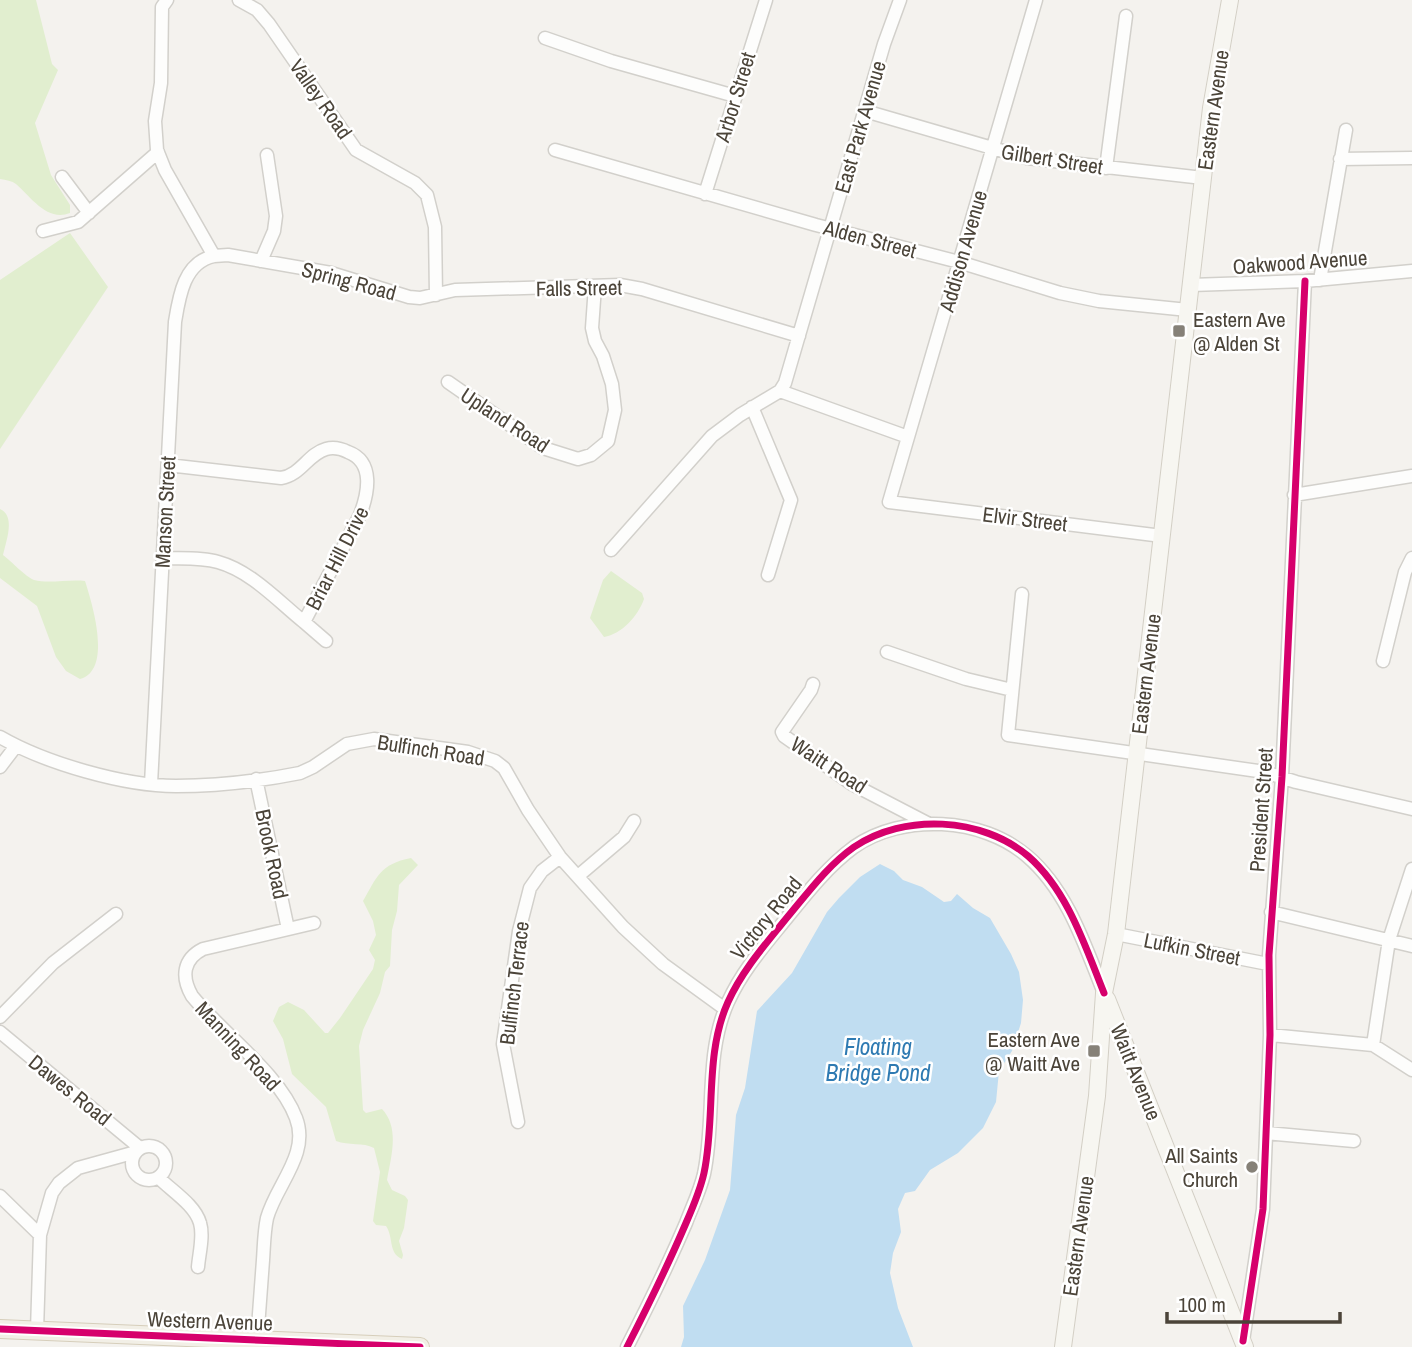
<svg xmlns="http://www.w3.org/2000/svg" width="1412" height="1347" font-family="'Archivo Narrow',sans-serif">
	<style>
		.green { fill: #e1eecf }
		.water { fill: #c0ddf1 }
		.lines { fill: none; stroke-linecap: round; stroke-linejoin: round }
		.street-casing { stroke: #d2d0cb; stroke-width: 15 }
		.secondary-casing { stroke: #d3cfc5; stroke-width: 18 }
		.primary-casing { stroke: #d6cebb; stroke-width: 20 }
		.street { stroke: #fdfdfc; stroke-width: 12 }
		.secondary { stroke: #f7f6f1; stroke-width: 16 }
		.primary { stroke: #f2efe6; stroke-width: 18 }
		.cycleway-casing { stroke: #fff; stroke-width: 11 }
		.cycleway { stroke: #d6006c; stroke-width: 7 }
		.poi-dot { fill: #868178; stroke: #fff; stroke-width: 2.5 }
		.labels { text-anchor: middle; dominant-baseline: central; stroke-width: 5; stroke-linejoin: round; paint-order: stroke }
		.street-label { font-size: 21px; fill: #4b4439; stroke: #fff }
		.poi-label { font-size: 21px; fill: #4b4439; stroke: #fff; text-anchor: end }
		.water-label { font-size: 23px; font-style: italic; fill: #2e7ab2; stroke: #fff }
	</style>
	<rect width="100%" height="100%" fill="#f4f2ee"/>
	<path class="green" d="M 0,0 L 36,0 L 52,64 L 58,70 L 35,123 L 51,175 L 70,205 L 70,213 C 47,222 31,197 16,184 C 12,181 6,180 0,179 Z
		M 70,233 L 108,287 L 0,449 L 0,280 Z
		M 0,509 C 16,516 6,541 3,555 C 11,561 26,577 34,580 C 49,584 69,579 85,581 C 92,603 113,670 80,679 L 66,671 L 56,657 L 37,606 L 0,578 Z
		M 611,571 L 642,593 L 644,599 C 638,616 622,634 604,637 L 590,618 L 603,580 Z
		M 411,858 L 418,865 L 399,885 L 397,911 L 392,930 L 390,966 L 385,972 L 380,993 L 363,1030 L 359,1046 L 363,1110 L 366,1113 L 382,1109 C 400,1128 391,1157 387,1180 L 392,1190 L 405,1196 L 408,1200 L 404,1228 L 399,1241 L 403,1255 L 402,1259 C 388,1253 394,1238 386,1226 L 376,1225 L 373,1221 L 380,1172 L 374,1148 C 363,1142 349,1146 336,1141 L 326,1107 L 292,1074 L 283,1039 L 273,1021 L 279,1007 L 288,1002 L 304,1010 L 325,1033 L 328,1033 L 340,1018 L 373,969 L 375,960 L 369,950 L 376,935 L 373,921 L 363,901 C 377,877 380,864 411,858 Z"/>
	<path class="water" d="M 880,864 L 894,871 L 903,880 L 922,887 L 944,902 L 951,901 L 957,894 L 973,908 L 990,918 L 1011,954 L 1019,972 L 1023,1000 L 1021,1023 L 1012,1051 L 999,1071 L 996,1102 L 983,1128 L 958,1153 L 930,1170 L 915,1191 L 905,1193 L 898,1209 L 901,1232 L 893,1253 L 890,1273 L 898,1308 L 913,1347 L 681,1347 L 684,1337 L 683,1306 L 705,1260 L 730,1190 L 736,1115 L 745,1088 L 757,1011 L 792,973 L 827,912 L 839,898 L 860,877 Z"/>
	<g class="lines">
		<g class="street-casing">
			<path id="street" d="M 167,0 L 162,7 L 161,83 L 155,121 L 157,150 L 165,170 L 214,256 L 228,255 L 331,273 L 409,297 L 420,298 L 455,290 L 620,285 L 642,289 L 799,336
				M 239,0 L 257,10 L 269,24 L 356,150 L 415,183 L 427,195 L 435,227 L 436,295
				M 1036,0 L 889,502 L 1162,536
				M 545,38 L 611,61 L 735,96
				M 865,111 L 1027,158 L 1203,178
				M 555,150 L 816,225 L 959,262 L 1060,293 L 1099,301 L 1188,310
				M 1340,159 L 1412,158
				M 1106,168 L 1126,16
				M 62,177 L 89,213
				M 705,194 L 766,0
				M 43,231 L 78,222 L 158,152
				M 261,261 L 274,231 L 276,216 L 267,155
				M 1320,280 L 1346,130
				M 1191,285 L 1305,281 L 1412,271
				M 448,382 L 543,448 L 578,459 L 591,455 L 608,441 L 615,410 L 612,384 L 603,356 L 595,341 L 592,328 L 595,286
				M 780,391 L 908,437
				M 752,407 L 791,500 L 768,575
				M 1294,495 L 1412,476
				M 611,550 L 712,436 L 740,415 L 780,391 L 785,383 L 884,44 L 900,0
				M 162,558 C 180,559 200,557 218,562 C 251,571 278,601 304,622 L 360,515 C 368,494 375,462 348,452 C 342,449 333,447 326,449 C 308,454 301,475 281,478 L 168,465
				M 1022,594 L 1008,735 L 1265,772 L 1296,782 L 1412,809
				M 304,622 L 326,641
				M 887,652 L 966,679 L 1012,690
				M 1383,661 L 1405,572 L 1412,558
				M 813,684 L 811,690 L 782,732 L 784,736 L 852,784 L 929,824
				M 0,737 C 45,763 124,786 176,786 C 216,786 260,781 300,773 L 313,767 L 347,744 L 374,739 L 468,752 L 495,761 L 504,768 L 528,810 L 560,857 L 623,927 L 663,964 L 725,1009
				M 0,767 L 16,746
				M 256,779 L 288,929
				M 151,784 L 175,322 C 179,297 184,262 214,256
				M 578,876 L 624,837 L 634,821
				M 1271,912 L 1412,946
				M 1116,934 L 1268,964
				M 0,1017 L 53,963 L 116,914
				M 0,1032 L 140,1148
				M 1270,1035 L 1373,1045 L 1389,940 L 1412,869
				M 1373,1045 L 1412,1070
				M 518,1122 L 503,1044 L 519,931 L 530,888 L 542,871 L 560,857
				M 1266,1133 L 1354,1141
				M132 1163a17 17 0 1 1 34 0a17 17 0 1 1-34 0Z
				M 159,1178 C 172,1191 195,1205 200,1223 C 204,1236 199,1254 198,1267
				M 0,1196 L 40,1235
				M 37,1331 L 40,1235 L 52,1193 L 59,1183 L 78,1168 L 136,1152
				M 257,1341 C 259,1314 261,1287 263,1260 C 264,1246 264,1232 267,1218 C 276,1185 310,1154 296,1118 C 280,1074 222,1033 192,996 C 181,977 183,959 203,949 L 314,923
				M 1243,1341 L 1263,1209 L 1270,1035 L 1269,955 L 1282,777 L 1305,281
				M 627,1347 C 648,1306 668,1265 686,1223 C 692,1207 700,1191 704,1174 C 716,1117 704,1055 728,1002 C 742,971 764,946 785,920 C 806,894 827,867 854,847 C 903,813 982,817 1027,856 C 1068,891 1085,946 1104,993"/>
		</g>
		<g class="secondary-casing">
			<path id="secondary" d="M 1107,999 L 1245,1347
				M 1063,1347 L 1097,1096 L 1104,993 L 1116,934 L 1211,108 L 1230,0"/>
		</g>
		<g class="primary-casing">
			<path id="primary" d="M 0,1329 L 420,1347"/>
		</g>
		<use href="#street" class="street"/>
		<use href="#secondary" class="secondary"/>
		<use href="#primary" class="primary"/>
		<g class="cycleway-casing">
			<path id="cycleway" d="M 0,1329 L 420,1347
				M 1243,1341 L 1263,1209 L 1270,1035 L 1269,955 L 1282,777 L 1305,281
				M 627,1347 C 648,1306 668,1265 686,1223 C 693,1207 700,1191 704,1173 C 716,1117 704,1055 728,1002 C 742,971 764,946 785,920 C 807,894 827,866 854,847 C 904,813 982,817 1028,856 C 1068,891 1085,946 1104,993"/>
		</g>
		<use href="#cycleway" class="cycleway"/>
	</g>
	<g class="poi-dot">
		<rect x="1172" y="324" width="14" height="14" rx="3.5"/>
		<rect x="1087" y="1044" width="14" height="14" rx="3.5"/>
		<circle cx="1252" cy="1167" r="7"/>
	</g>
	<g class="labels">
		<g class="street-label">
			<text transform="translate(735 97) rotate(-73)">Arbor Street</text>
			<text transform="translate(321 99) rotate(55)">Valley Road</text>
			<text transform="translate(1213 110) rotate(-82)">Eastern Avenue</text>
			<text transform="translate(860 127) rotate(-74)">East Park Avenue</text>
			<text transform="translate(1052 159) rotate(9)">Gilbert Street</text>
			<text transform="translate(870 239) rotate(15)">Alden Street</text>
			<text transform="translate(963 251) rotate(-74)">Addison Avenue</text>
			<text transform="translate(1300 262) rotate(-4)">Oakwood Avenue</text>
			<text transform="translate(349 281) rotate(15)">Spring Road</text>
			<text transform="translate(579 288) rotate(-1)">Falls Street</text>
			<text transform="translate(505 420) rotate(33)">Upland Road</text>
			<text transform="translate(165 512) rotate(-87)">Manson Street</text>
			<text transform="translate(1025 519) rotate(7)">Elvir Street</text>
			<text transform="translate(337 558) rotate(-63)">Briar Hill Drive</text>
			<text transform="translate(1146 674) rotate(-83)">Eastern Avenue</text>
			<text transform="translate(431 750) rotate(9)">Bulfinch Road</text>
			<text transform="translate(829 765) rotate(33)">Waitt Road</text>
			<text transform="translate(1261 810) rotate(-86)">President Street</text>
			<text transform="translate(272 854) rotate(78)">Brook Road</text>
			<text transform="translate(766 918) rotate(-51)">Victory Road</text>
			<text transform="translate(1192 949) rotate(11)">Lufkin Street</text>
			<text transform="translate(514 983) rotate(-83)">Bulfinch Terrace</text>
			<text transform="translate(238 1046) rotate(47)">Manning Road</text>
			<text transform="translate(1136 1072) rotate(68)">Waitt Avenue</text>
			<text transform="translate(70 1090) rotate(39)">Dawes Road</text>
			<text transform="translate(1078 1236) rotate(-82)">Eastern Avenue</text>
			<text transform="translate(210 1321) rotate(2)">Western Avenue</text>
		</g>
		<g class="poi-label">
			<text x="1193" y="319" text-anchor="start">Eastern Ave<tspan x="1193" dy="24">@ Alden St</tspan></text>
			<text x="1080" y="1039">Eastern Ave<tspan x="1080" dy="24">@ Waitt Ave</tspan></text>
			<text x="1238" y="1155">All Saints<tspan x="1238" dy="24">Church</tspan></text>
		</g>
		<g class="water-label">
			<text x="878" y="1046">Floating<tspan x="878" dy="26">Bridge Pond</tspan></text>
		</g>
	</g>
	<path d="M1167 1312v10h173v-10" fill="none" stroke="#4b4439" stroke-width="3.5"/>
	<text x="1178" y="1312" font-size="21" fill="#4b4439" stroke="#ffffff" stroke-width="5" paint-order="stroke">100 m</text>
</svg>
